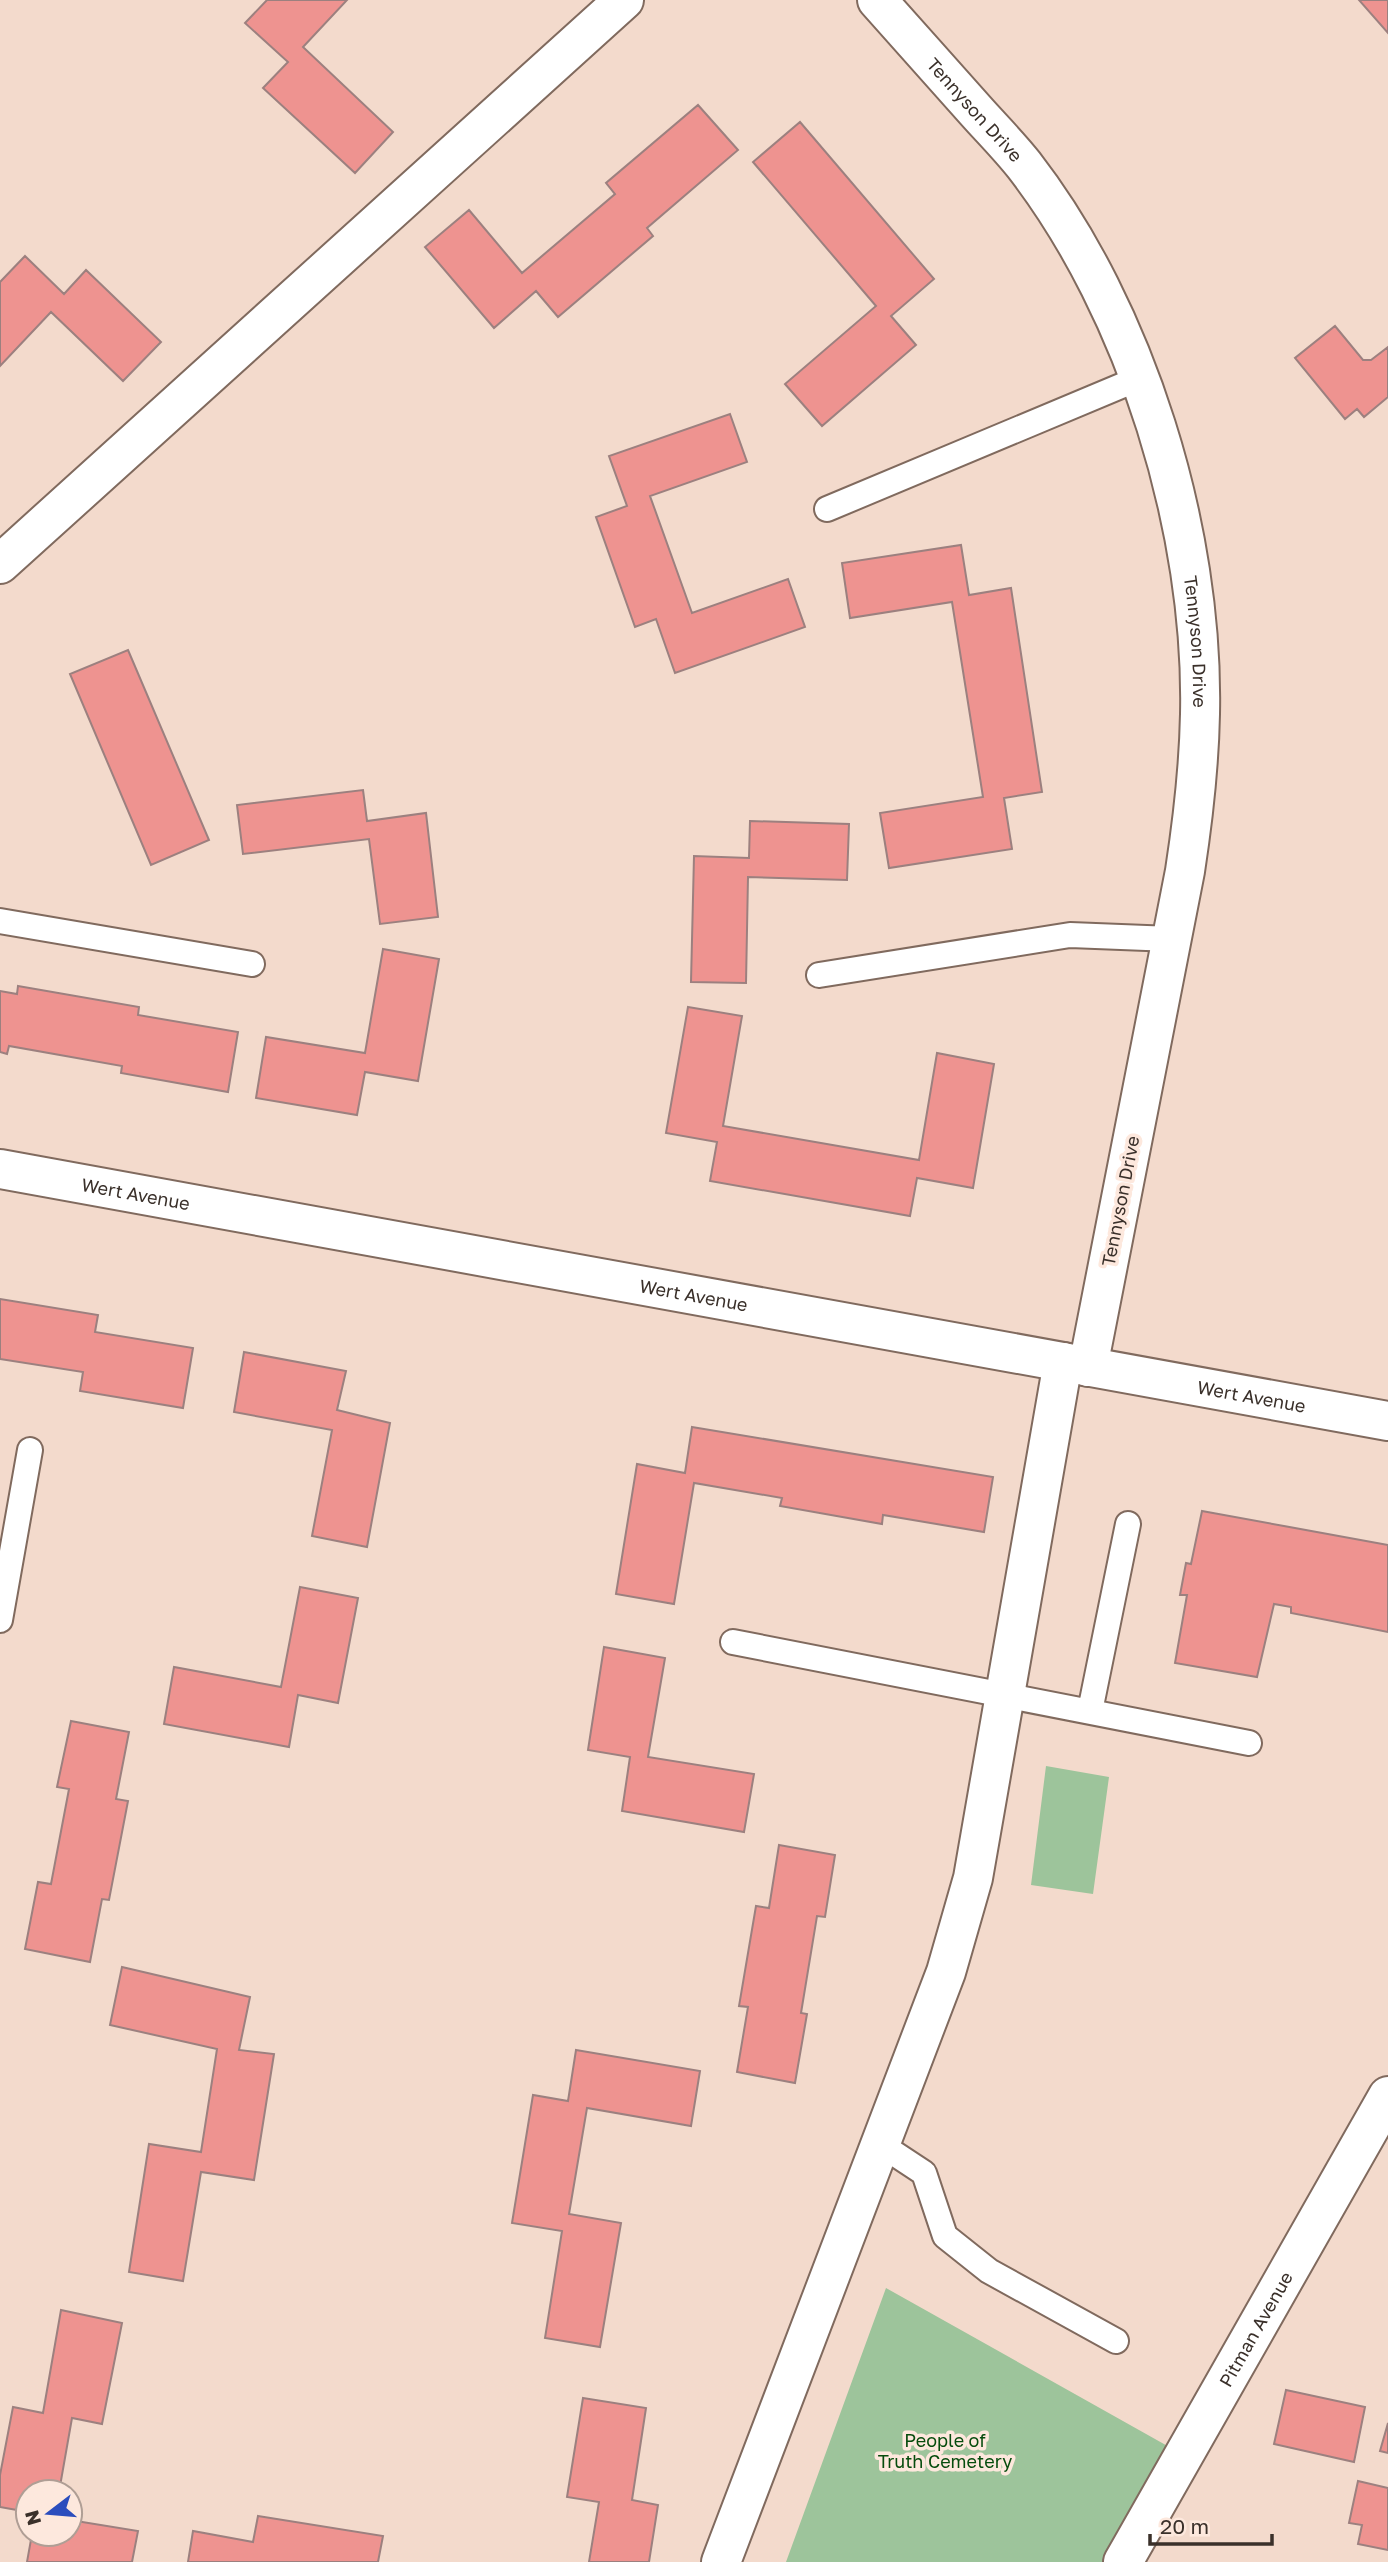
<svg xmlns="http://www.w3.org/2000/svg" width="1388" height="2562" font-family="'Golos Text',sans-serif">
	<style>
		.green { fill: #9dc49b }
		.building { fill: #ee9390; stroke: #9c807f; stroke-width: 2 }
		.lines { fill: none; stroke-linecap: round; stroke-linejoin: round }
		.lane-casing { stroke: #806a5e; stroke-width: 28 }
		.street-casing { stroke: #806a5e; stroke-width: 42 }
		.lane { stroke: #fff; stroke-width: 24 }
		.street { stroke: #fff; stroke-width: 38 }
		.labels { text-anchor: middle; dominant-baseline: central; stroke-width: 7; stroke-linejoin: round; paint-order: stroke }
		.street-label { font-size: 18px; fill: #3a302a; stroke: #fde8dd }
		.park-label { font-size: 18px; fill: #064c0d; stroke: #fde8dd }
	</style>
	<rect width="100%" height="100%" fill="#f3dacc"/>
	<path class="green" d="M 1046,1766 L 1109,1777 L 1093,1894 L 1031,1885 Z
		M 886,2288 L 1196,2462 L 1142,2562 L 786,2562 Z"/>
	<path class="building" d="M 267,0 L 347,0 L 303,47 L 393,132 L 355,173 L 263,88 L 288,62 L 245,23 Z
		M 1359,0 L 1388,0 L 1388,33 Z
		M 698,105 L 738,150 L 647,228 L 653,236 L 558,317 L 536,291 L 494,328 L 425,247 L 469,210 L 522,273 L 615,194 L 606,183 Z
		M 800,122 L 934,279 L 891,316 L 916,345 L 822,426 L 785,384 L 876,306 L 753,162 Z
		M 25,256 L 64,294 L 86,270 L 161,342 L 123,381 L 51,312 L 0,366 L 0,282 Z
		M 1335,326 L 1363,360 L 1371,360 L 1388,347 L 1388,397 L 1364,417 L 1357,409 L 1345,419 L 1295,358 Z
		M 730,414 L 747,462 L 650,496 L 692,613 L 788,579 L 805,627 L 675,673 L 656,619 L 635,627 L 596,517 L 627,506 L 609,456 Z
		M 961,545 L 969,595 L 1011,588 L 1042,792 L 1004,798 L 1012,849 L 889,868 L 880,813 L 983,797 L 952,602 L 850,618 L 842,563 Z
		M 128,650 L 209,840 L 151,865 L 70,674 Z
		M 363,790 L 367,821 L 426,813 L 438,917 L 380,924 L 369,839 L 243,854 L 237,805 Z
		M 750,821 L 849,824 L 847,880 L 748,877 L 746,983 L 691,982 L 694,856 L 749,858 Z
		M 383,949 L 439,959 L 418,1081 L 365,1072 L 357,1115 L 256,1098 L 266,1037 L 365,1053 Z
		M 18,986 L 139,1007 L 138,1015 L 238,1032 L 228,1092 L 121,1073 L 122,1066 L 9,1046 L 7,1054 L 0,1052 L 0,991 L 17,994 Z
		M 688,1007 L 742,1016 L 723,1126 L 919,1160 L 937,1053 L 994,1064 L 973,1188 L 917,1178 L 910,1216 L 710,1181 L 717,1142 L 666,1133 Z
		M 0,1299 L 98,1315 L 95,1332 L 193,1348 L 183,1408 L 80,1391 L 83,1372 L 0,1359 Z
		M 244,1352 L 346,1371 L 337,1410 L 390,1423 L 367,1547 L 312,1536 L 332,1430 L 234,1412 Z
		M 692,1427 L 993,1477 L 984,1532 L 883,1515 L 882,1524 L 780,1506 L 782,1498 L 694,1483 L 674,1604 L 616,1594 L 637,1464 L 685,1473 Z
		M 1202,1511 L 1388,1545 L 1388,1632 L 1291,1613 L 1291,1607 L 1274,1604 L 1257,1677 L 1175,1663 L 1187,1595 L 1180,1595 L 1186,1563 L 1191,1564 Z
		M 300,1587 L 358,1598 L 338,1703 L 298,1695 L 289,1747 L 164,1724 L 174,1667 L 281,1687 Z
		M 604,1647 L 665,1658 L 648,1757 L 754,1774 L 744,1832 L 622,1811 L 630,1757 L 588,1750 Z
		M 71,1721 L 129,1732 L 116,1799 L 128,1801 L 109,1900 L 102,1899 L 90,1962 L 25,1949 L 38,1882 L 51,1884 L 69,1789 L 57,1787 Z
		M 779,1845 L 835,1855 L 825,1917 L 817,1916 L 801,2013 L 807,2014 L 795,2083 L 737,2072 L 748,2007 L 739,2006 L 756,1906 L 769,1908 Z
		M 122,1967 L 250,1997 L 239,2050 L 274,2054 L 254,2180 L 201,2172 L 183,2281 L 129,2272 L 149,2144 L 201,2152 L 217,2049 L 110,2025 Z
		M 576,2050 L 700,2071 L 691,2126 L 587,2108 L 569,2214 L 621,2223 L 600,2347 L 545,2338 L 562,2231 L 512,2223 L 533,2095 L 568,2101 Z
		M 61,2310 L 122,2323 L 102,2424 L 72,2418 L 59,2492 L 28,2492 L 28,2512 L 0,2507 L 0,2475 L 13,2407 L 43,2413 Z
		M 1286,2390 L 1365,2407 L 1354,2462 L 1274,2444 Z
		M 583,2398 L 646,2408 L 632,2500 L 658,2505 L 649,2562 L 589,2562 L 599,2502 L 567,2497 Z
		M 1388,2423 L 1388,2453 L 1380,2451 Z
		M 1358,2481 L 1388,2488 L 1388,2550 L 1358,2544 L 1362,2525 L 1349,2523 Z
		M 258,2516 L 383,2536 L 378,2562 L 188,2562 L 193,2531 L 253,2542 Z
		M 70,2520 L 138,2531 L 132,2562 L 27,2562 L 32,2534 L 70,2534 Z"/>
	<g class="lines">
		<g class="lane-casing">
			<path id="lane" d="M 827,509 L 1140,378
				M 0,921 L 252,964
				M 819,975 L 1070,935 L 1172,939
				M 0,1620 L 30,1450
				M 733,1642 L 1249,1743
				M 1090,1711 L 1128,1524
				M 880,2144 L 924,2173 L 945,2236 L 989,2271 L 1116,2341"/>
		</g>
		<g class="street-casing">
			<g id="street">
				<path id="s1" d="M 877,0 C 910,37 942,73 975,110 C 991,128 1009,146 1024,165 C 1137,311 1204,530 1200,714 C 1199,767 1193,819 1185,871 L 1088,1367"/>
				<path d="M 0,564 L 624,0"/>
				<path id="s2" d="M 0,1169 L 1388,1421"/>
				<path d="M 721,2562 L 946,1972 L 973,1878 L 1063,1362"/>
				<path id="s3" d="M 1123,2562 L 1388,2096"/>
			</g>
		</g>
		<use href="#lane" class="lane"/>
		<use href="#street" class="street"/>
	</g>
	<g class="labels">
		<g class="street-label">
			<text stroke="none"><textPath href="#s1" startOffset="147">Tennyson Drive</textPath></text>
			<text stroke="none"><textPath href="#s1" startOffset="735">Tennyson Drive</textPath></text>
			<text stroke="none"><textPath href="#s2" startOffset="138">Wert Avenue</textPath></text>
			<text transform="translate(1120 1201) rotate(-79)">Tennyson Drive</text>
			<text stroke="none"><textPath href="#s2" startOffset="705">Wert Avenue</textPath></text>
			<text stroke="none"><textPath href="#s2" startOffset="1272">Wert Avenue</textPath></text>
			<text stroke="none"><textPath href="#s3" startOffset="268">Pitman Avenue</textPath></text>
		</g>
		<g class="park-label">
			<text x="945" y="2440">People of<tspan x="945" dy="21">Truth Cemetery</tspan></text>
		</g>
	</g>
	<g transform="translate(49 2513) rotate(254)"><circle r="33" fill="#fde8dd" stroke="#af9e95" stroke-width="2"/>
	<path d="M0-5L12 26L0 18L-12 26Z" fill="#2b4dbd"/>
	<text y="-10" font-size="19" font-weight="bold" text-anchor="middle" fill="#3a302a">N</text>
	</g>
	<path d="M1150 2534v10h122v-10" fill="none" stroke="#3a302a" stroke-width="3.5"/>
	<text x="1160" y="2534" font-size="21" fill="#3a302a" stroke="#fde8dd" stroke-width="5" paint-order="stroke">20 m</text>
</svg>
